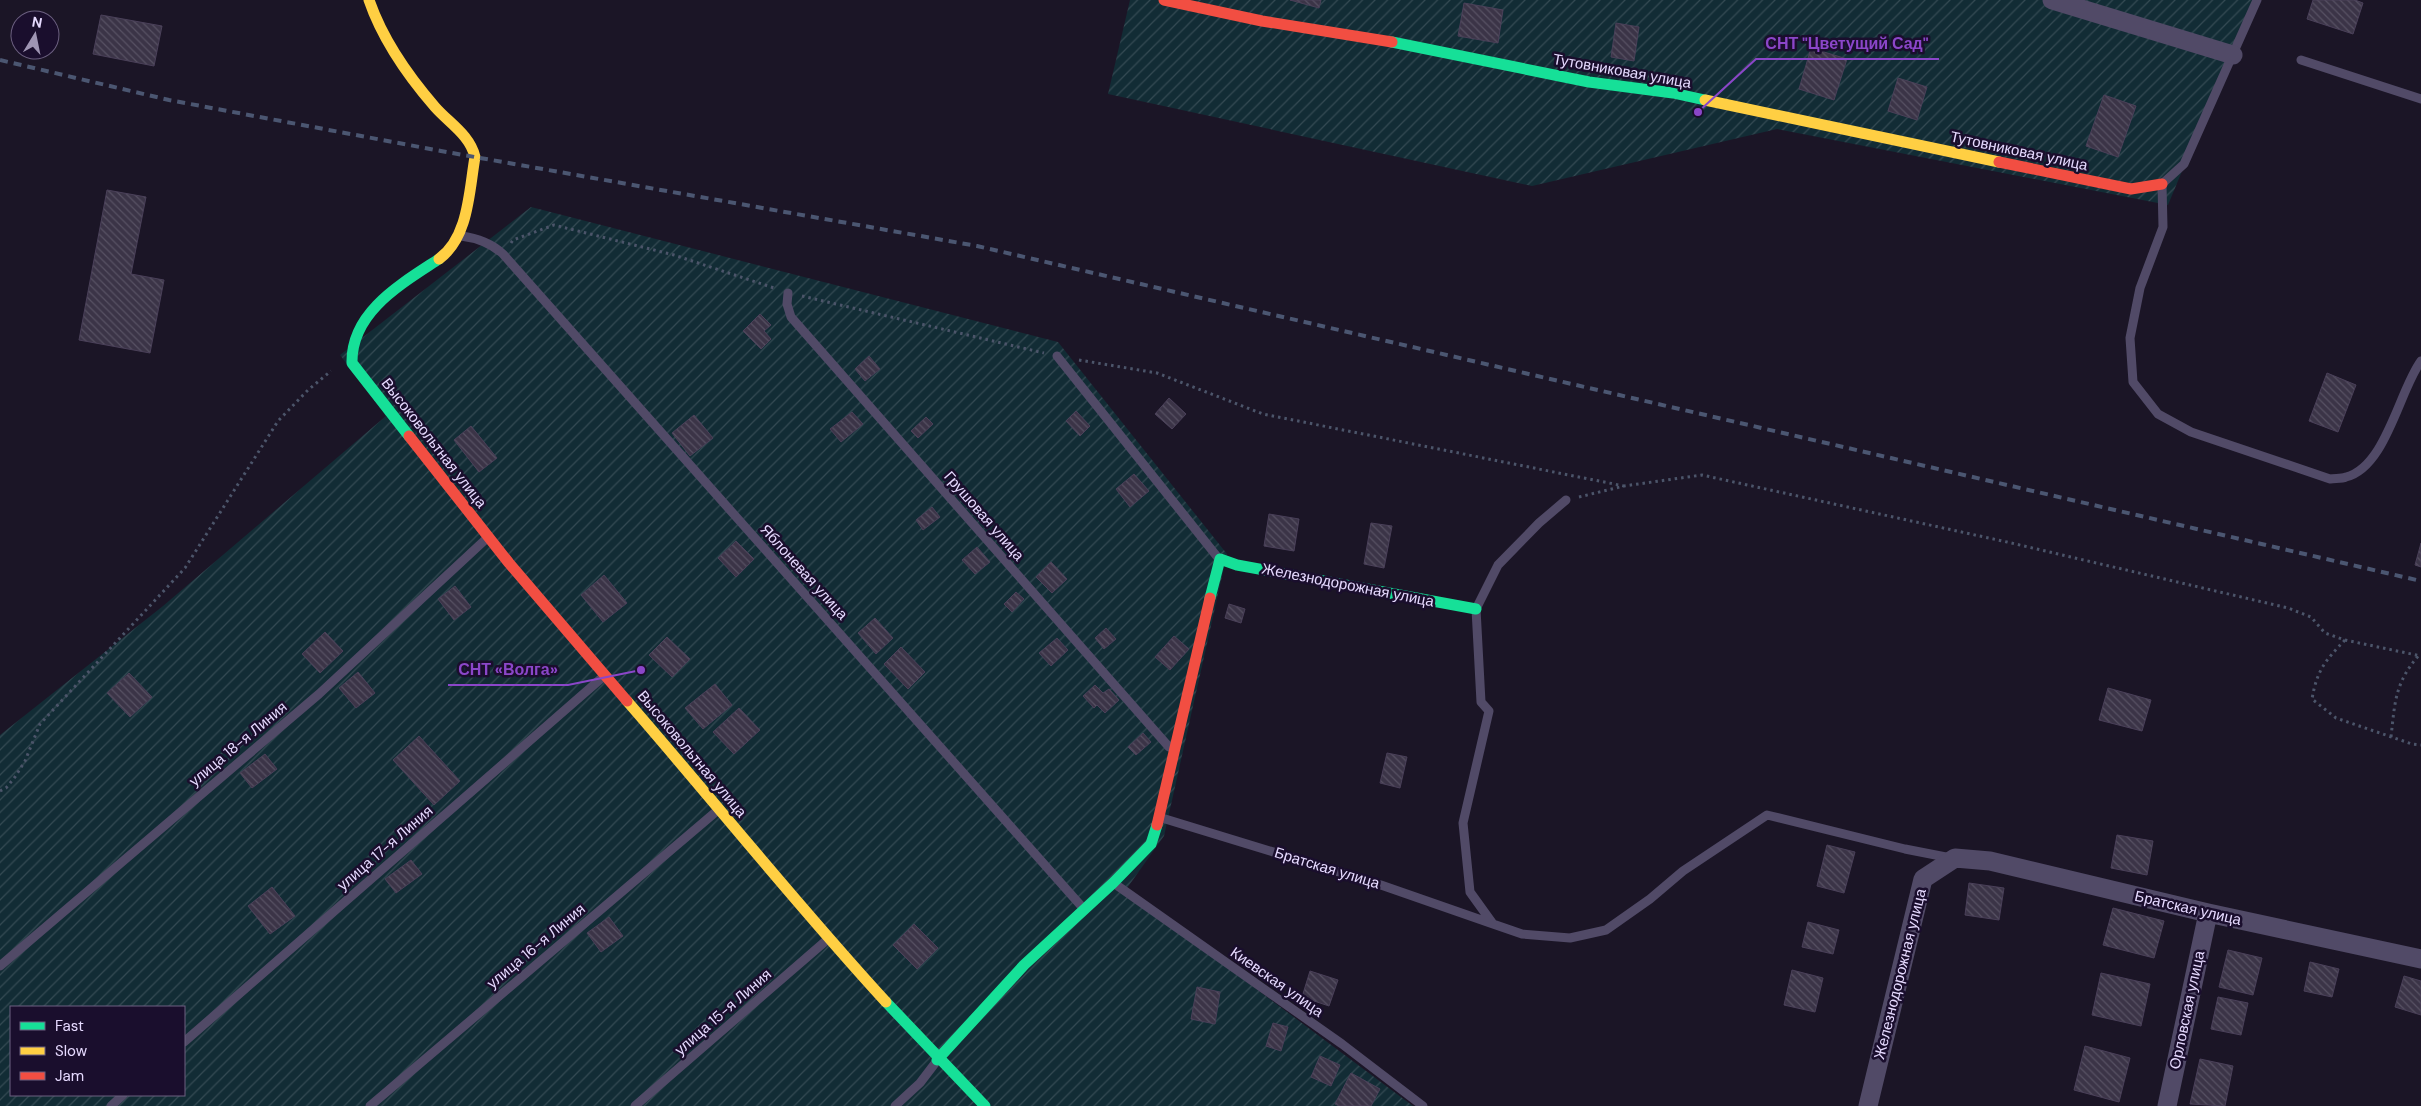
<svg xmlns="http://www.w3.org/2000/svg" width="2421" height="1106" font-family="'DM Sans',sans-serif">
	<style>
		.garden { fill: url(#garden-furrows); fill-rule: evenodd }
		.building { fill: url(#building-back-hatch); stroke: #4a4059 }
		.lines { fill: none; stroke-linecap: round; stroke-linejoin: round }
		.path { stroke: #4c556a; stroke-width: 3; stroke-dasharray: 2.5 4; stroke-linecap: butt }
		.lane { stroke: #514a67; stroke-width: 9 }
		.street { stroke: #514a67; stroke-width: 19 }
		.fast { stroke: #16e098; stroke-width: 11 }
		.slow { stroke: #ffcf43; stroke-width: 11 }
		.jam { stroke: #f24e42; stroke-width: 11 }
		.rail { stroke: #4b5671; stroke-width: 4; stroke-dasharray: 8 6; stroke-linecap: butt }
		.labels { text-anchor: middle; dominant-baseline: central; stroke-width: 5; stroke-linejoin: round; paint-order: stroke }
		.street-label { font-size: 15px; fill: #e6daff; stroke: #1a0e2d }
		.leader { fill: none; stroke: #8b46c9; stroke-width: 2 }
		.callout-dot { fill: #8b46c9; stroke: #1a0e2d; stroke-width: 2 }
		.callout-label { font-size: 16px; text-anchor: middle; font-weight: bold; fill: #8b46c9; stroke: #1a0e2d; stroke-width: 5; stroke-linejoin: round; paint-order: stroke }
	</style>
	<defs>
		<pattern id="garden-furrows" width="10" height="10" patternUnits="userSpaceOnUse" patternTransform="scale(1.25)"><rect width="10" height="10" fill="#122c35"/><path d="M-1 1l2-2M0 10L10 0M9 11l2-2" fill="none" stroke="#344a53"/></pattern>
		<pattern id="building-back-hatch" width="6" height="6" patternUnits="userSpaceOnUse" patternTransform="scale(1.25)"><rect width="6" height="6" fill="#3b3447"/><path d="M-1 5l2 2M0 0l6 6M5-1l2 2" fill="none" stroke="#575163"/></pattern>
	</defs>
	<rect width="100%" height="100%" fill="#1b1526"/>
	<path class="garden" d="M 1130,0 L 2253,0 L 2168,205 L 1777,129 L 1532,186 L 1108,94 Z
		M 531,207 L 1058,342 L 1227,554 L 1164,836 L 1125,891 L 1413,1106 L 0,1106 L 0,735 L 163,606 L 386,416 L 340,355 ZM 11,1007 L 184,1007 L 184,1095 L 11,1095 Z"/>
	<path class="building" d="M 1290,0 L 1321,0 L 1319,8 Z
		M 2313,0 L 2355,0 L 2363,3 L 2353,34 L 2307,19 Z
		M 1464,3 L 1503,10 L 1498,43 L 1458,36 Z
		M 101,15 L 162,26 L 154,66 L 93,54 Z
		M 1616,23 L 1639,27 L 1634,61 L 1611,57 Z
		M 1811,48 L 1847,59 L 1834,100 L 1799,89 Z
		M 1898,78 L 1927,87 L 1917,120 L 1888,111 Z
		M 2104,95 L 2136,106 L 2118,157 L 2086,146 Z
		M 107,190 L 146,197 L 131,274 L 164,280 L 150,353 L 79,340 Z
		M 760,314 L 771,325 L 764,331 L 771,339 L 761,349 L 743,331 Z
		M 869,356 L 880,369 L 865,381 L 855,369 Z
		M 2327,373 L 2356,385 L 2338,432 L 2309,421 Z
		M 1169,398 L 1186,414 L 1172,429 L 1155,414 Z
		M 1076,411 L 1090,426 L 1080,436 L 1066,421 Z
		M 852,412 L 863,424 L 841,442 L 830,429 Z
		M 694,415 L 713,438 L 690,456 L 672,433 Z
		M 926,417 L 933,424 L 918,438 L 911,431 Z
		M 471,426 L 497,458 L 479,472 L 454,440 Z
		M 1134,474 L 1149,491 L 1130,507 L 1116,489 Z
		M 932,507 L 940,517 L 923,530 L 916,520 Z
		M 1269,514 L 1299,519 L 1294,551 L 1264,546 Z
		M 1371,523 L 1392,526 L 1384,568 L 1364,564 Z
		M 736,541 L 754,559 L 736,577 L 718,558 Z
		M 2421,543 L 2421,567 L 2415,565 Z
		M 977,547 L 990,562 L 975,574 L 962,560 Z
		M 1051,562 L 1067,579 L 1052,593 L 1036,577 Z
		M 604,575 L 627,603 L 603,622 L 581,595 Z
		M 455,586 L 471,607 L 454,620 L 438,599 Z
		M 1016,592 L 1024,599 L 1012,612 L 1004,604 Z
		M 1229,604 L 1245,609 L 1241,623 L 1225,618 Z
		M 875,618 L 893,638 L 876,654 L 858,633 Z
		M 1106,628 L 1116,639 L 1104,649 L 1095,638 Z
		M 325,632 L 343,651 L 320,673 L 302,654 Z
		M 1174,636 L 1189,649 L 1170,670 L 1155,657 Z
		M 667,637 L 690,659 L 672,677 L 649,655 Z
		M 1057,638 L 1068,650 L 1051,666 L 1039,653 Z
		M 901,647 L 925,672 L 908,689 L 884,664 Z
		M 358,672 L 375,693 L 356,708 L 339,688 Z
		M 129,673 L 152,697 L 130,717 L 107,693 Z
		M 715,684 L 732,705 L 703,729 L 685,708 Z
		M 1095,685 L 1103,693 L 1109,689 L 1119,700 L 1105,713 L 1097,705 L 1094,708 L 1083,696 Z
		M 2108,688 L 2151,700 L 2142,731 L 2099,720 Z
		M 739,708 L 760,730 L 734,754 L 713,732 Z
		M 1143,733 L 1151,742 L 1136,755 L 1128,747 Z
		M 419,736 L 460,781 L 434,805 L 393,760 Z
		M 1387,753 L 1407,757 L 1400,788 L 1380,783 Z
		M 265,754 L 277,769 L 252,788 L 240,773 Z
		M 2117,835 L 2153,841 L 2147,875 L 2111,868 Z
		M 1827,845 L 1855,852 L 1844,893 L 1817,886 Z
		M 411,860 L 422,874 L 396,893 L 385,879 Z
		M 1969,883 L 2004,888 L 1999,920 L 1965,915 Z
		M 272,887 L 295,916 L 270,934 L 248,906 Z
		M 2113,908 L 2164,921 L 2154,958 L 2103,945 Z
		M 609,917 L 623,936 L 601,952 L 587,933 Z
		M 1808,922 L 1839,930 L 1833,954 L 1802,947 Z
		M 914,924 L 938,948 L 917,969 L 893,945 Z
		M 2228,950 L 2262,958 L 2253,995 L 2219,987 Z
		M 2310,962 L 2339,969 L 2332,997 L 2304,991 Z
		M 1792,970 L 1823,978 L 1815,1012 L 1784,1005 Z
		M 1310,971 L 1338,980 L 1329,1006 L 1302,997 Z
		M 2101,973 L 2150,984 L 2141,1026 L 2092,1015 Z
		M 2404,976 L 2421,981 L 2421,1015 L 2395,1007 Z
		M 1197,987 L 1220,992 L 1215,1024 L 1191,1019 Z
		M 2218,997 L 2248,1003 L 2241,1035 L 2211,1029 Z
		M 1273,1023 L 1288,1027 L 1281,1051 L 1266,1046 Z
		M 2085,1046 L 2130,1058 L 2119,1102 L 2074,1090 Z
		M 1320,1056 L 1340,1065 L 1331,1086 L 1311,1077 Z
		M 2200,1059 L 2233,1066 L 2225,1106 L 2190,1104 Z
		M 1351,1073 L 1380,1089 L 1371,1106 L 1339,1106 L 1335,1104 Z"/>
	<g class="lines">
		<path class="path" d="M 511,243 L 513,240 L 554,225 L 674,255 L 774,288
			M 802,296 L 1044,353
			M 1079,360 L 1157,373 L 1263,414 L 1624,486
			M 1579,497 L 1624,486 L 1702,475 L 2007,542 L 2288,608 L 2311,617 L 2325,633 L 2345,640 L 2421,656
			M 2345,640 C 2325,661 2317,670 2312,699 L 2336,718 L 2412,744 L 2421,745
			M 2391,737 C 2395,701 2395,683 2419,655
			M 0,791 L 6,788 L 15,777 L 25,761 L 40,724 L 185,568 L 278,421 L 308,390 L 331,371"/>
		<path class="lane" d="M 2257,0 L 2184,164 L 2162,184 L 2163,227 L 2140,288 L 2130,338 L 2133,382 L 2158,414 L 2191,432 L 2330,479 C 2335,478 2341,479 2346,477 C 2386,467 2399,391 2421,361
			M 2301,60 L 2421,99
			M 461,236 C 477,238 491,243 503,254 L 1083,908
			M 788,293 L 787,304 L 791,317 L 1169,747
			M 1057,356 L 1219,559
			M 1566,500 L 1539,523 L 1498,565 L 1476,609 L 1481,702 L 1489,711 L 1463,823 L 1470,892 L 1493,924 L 1522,934 L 1570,938 L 1606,930 L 1650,899 L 1683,871 L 1767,815 L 1905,849 L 1951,858
			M 1162,818 L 1381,885 L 1493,924
			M 1115,884 L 1342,1044 L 1423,1106
			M 0,966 L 319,694 L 486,539
			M 184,1042 L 604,676
			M 111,1106 L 123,1095
			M 370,1106 L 718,810
			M 635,1106 L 828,939
			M 895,1106 L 920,1083 L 936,1062"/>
		<path class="street" d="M 2052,0 L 2233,55
			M 1868,1106 L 1923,879 L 1955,858 L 1990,861 L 2208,913 L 2421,959
			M 2167,1106 L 2208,913"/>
		<path class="fast" d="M 1392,42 L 1589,82 L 1673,93 L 1705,100
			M 409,436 L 352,363 C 351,312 401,284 439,259
			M 1210,598 L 1220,559 L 1237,565 L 1476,609
			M 886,1002 L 985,1106
			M 937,1060 L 1024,965 L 1113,883 L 1151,844 L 1157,825"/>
		<path class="slow" d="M 369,0 C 382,38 409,77 435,107 C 449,123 470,135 475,157 C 469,191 469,237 439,259
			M 1705,100 L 1999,162
			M 627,701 C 714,801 796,904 886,1002"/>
		<path class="jam" d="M 1164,0 L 1262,21 L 1392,42
			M 1999,162 L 2131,189 L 2162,184
			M 409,436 L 509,563 L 627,701
			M 1157,825 L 1210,598"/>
		<path class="rail" d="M 0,60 L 169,100 L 441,151 L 977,246 L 2421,581"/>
	</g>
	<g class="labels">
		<g class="street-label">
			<text transform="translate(1622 71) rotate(10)">Тутовниковая улица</text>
			<text transform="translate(2019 151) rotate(12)">Тутовниковая улица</text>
			<text transform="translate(434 443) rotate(52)">Высоковольтная улица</text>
			<text transform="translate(984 516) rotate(49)">Грушовая улица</text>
			<text transform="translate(804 572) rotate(48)">Яблоневая улица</text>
			<text transform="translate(1348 585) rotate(11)">Железнодорожная улица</text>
			<text transform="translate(238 744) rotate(-40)">улица 18-я Линия</text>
			<text transform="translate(692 754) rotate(50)">Высоковольтная улица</text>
			<text transform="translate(385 848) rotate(-41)">улица 17-я Линия</text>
			<text transform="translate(1327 868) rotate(17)">Братская улица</text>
			<text transform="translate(2188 908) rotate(13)">Братская улица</text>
			<text transform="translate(536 946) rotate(-40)">улица 16-я Линия</text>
			<text transform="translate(1900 974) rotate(-76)">Железнодорожная улица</text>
			<text transform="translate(1277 982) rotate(35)">Киевская улица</text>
			<text transform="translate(2187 1010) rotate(-78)">Орловская улица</text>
			<text transform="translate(723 1012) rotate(-41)">улица 15-я Линия</text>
		</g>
	</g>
	<path class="leader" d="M1698 112L1756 59H1939M641 670L568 685H448"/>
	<g class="callout-dot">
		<circle cx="1698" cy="112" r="5"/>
		<circle cx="641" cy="670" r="5"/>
	</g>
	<g class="callout-label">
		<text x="1847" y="49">СНТ "Цветущий Сад"</text>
		<text x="508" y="675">СНТ «Волга»</text>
	</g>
	<rect x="10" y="1006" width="175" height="90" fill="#1a0e2d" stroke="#6c6081"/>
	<rect x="20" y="1022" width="25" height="8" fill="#16e098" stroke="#6c6081"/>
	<text x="55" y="1031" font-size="15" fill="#e6daff">Fast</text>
	<rect x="20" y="1047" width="25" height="8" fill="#ffcf43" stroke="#6c6081"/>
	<text x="55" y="1056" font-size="15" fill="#e6daff">Slow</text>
	<rect x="20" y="1072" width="25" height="8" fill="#f24e42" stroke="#6c6081"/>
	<text x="55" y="1081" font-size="15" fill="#e6daff">Jam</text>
	<g transform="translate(35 35) rotate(10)"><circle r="24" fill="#1a0e2d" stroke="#6c6081"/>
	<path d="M0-4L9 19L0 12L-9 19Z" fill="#9f95b3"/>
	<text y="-8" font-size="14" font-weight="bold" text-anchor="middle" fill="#e6daff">N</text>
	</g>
</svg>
